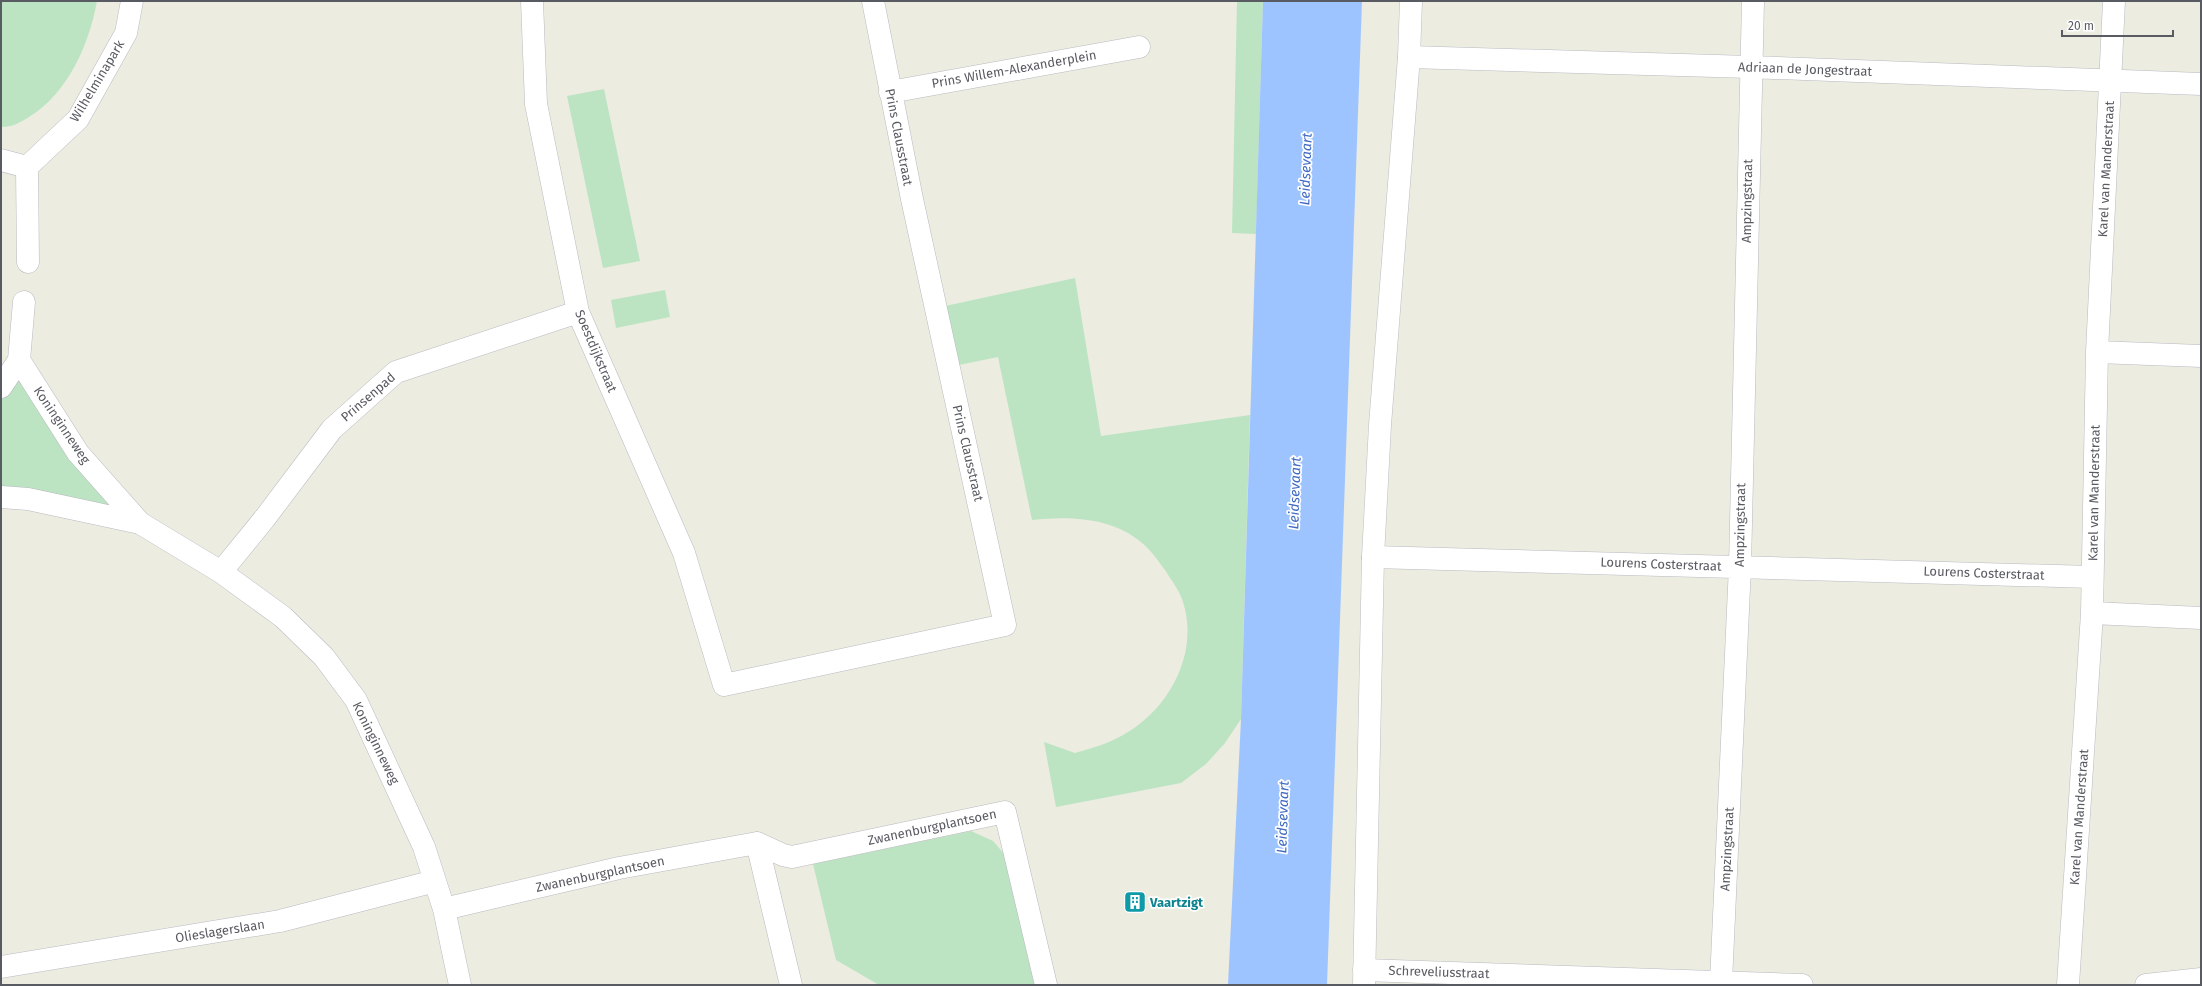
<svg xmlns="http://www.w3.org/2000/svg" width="2202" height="986" font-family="'Fira Sans',sans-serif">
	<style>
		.green { fill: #bce4c3 }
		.water { fill: #9ec4ff }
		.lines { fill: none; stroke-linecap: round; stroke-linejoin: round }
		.minor-casing { stroke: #b8bac0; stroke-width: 23 }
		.secondary-casing { stroke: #bbbdc4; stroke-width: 23 }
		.minor { stroke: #fff; stroke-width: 22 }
		.secondary { stroke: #fff; stroke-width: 22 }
		.labels { text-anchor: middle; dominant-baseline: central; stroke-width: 3.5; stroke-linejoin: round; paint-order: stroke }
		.street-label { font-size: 13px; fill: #595b62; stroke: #fff }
		.culture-label { font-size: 13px; font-weight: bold; fill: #0d838f; stroke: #fff; text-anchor: start }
		.water-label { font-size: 14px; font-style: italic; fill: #416ac2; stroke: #fff }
	</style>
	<rect width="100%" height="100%" fill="#ecece0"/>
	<path class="green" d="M 1,1 L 97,1 C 89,45 68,93 29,117 C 19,123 13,127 1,127 Z
		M 1237,1 L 1263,1 L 1256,234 L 1232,233 Z
		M 604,89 L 640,261 L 603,268 L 567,96 Z
		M 1075,278 L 1101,436 L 1250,415 L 1241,719 L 1225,743 L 1206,764 L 1181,783 L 1056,807 L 1044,742 L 1075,753 C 1093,748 1113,742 1128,732 C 1171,706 1199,651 1183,602 C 1180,591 1171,580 1165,570 C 1158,561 1151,550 1142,543 C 1112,517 1069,516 1032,520 L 998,357 L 949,367 L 936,308 Z
		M 665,290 L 670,317 L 616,328 L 611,300 Z
		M 19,360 L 140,523 L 1,497 L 1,387 Z
		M 971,831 L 993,841 L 1006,856 L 1036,985 L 879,985 L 836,960 L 813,864 Z"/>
	<path class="water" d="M 1263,1 L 1362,1 L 1327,985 L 1228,985 L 1241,719 Z"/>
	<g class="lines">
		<g class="minor-casing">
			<path id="minor" d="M 532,1 L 536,104 L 578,312 L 684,553 L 724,685 L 1005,625 L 912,199 L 873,1
				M 1409,57 L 1750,67 L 2201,84
				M 890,92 L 1139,47
				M 1,160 L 27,167
				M 28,262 L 27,167 L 78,119 L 126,33 L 132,1
				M 2097,352 L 2201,356
				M 19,360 L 78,453 L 140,523 L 221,572 L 283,617 L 324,657 L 356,700 L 424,847 L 444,909 L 460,985
				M 1,387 L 19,360 L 24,302
				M 1,497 L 28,499 L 140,523
				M 1373,557 L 2092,577
				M 221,572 L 265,518 L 332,429 L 396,372 L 578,312
				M 2092,613 L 2201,618
				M 757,843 L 791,985
				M 444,909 L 619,868 L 757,843 L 783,855 L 792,857 L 1005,812 L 1046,985
				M 1,967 L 280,921 L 435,881
				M 1364,970 L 1802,985
				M 1721,982 L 1740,566 L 1753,1
				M 2068,985 L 2092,613 L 2097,352 L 2114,1
				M 2146,985 L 2201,979"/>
		</g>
		<g class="secondary-casing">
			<path id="secondary" d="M 1364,985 L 1373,557 L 1380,425 L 1409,57 L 1411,1"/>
		</g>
		<use href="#minor" class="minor"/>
		<use href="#secondary" class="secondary"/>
	</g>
	<defs>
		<g id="building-square" transform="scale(1.15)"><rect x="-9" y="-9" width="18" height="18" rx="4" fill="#0f9aa8" stroke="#fff"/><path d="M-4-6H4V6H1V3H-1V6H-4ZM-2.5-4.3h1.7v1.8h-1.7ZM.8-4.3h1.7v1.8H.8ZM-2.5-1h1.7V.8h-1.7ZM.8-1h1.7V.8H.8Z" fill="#fff"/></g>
	</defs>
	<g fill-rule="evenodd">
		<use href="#building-square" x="1135" y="902"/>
	</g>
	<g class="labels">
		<g class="street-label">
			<text transform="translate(1014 69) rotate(-10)">Prins Willem-Alexanderplein</text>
			<text transform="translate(1805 69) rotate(2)">Adriaan de Jongestraat</text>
			<text transform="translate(97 81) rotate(-59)">Wilhelminapark</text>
			<text transform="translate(899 137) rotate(79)">Prins Clausstraat</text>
			<text transform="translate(2106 169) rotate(-87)">Karel van Manderstraat</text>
			<text transform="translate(1747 201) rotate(-89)">Ampzingstraat</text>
			<text transform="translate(596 351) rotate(67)">Soestdijkstraat</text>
			<text transform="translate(368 397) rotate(-41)">Prinsenpad</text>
			<text transform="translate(62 425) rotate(56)">Koninginneweg</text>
			<text transform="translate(968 453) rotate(77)">Prins Clausstraat</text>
			<text transform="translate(2094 493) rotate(-89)">Karel van Manderstraat</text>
			<text transform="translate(1740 525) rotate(-89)">Ampzingstraat</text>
			<text transform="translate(1661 564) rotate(2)">Lourens Costerstraat</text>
			<text transform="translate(1984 573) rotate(2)">Lourens Costerstraat</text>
			<text transform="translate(376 743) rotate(64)">Koninginneweg</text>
			<text transform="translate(2079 817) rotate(-86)">Karel van Manderstraat</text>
			<text transform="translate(932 827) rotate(-12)">Zwanenburgplantsoen</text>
			<text transform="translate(1727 849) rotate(-87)">Ampzingstraat</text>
			<text transform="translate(600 874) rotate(-12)">Zwanenburgplantsoen</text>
			<text transform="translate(220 931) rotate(-9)">Olieslagerslaan</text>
			<text transform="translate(1439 972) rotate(2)">Schreveliusstraat</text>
		</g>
		<g class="culture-label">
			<text x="1150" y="902">Vaartzigt</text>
		</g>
		<g class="water-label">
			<text transform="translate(1306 169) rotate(-88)">Leidsevaart</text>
			<text transform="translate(1295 493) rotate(-88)">Leidsevaart</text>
			<text transform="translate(1283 817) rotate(-88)">Leidsevaart</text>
		</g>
	</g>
	<rect width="2202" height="986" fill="none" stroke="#595b62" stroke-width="4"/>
	<path d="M2062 30v6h111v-6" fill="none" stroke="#595b62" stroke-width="2"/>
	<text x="2068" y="30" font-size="12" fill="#595b62" stroke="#ffffff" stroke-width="3" paint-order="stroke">20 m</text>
</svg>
